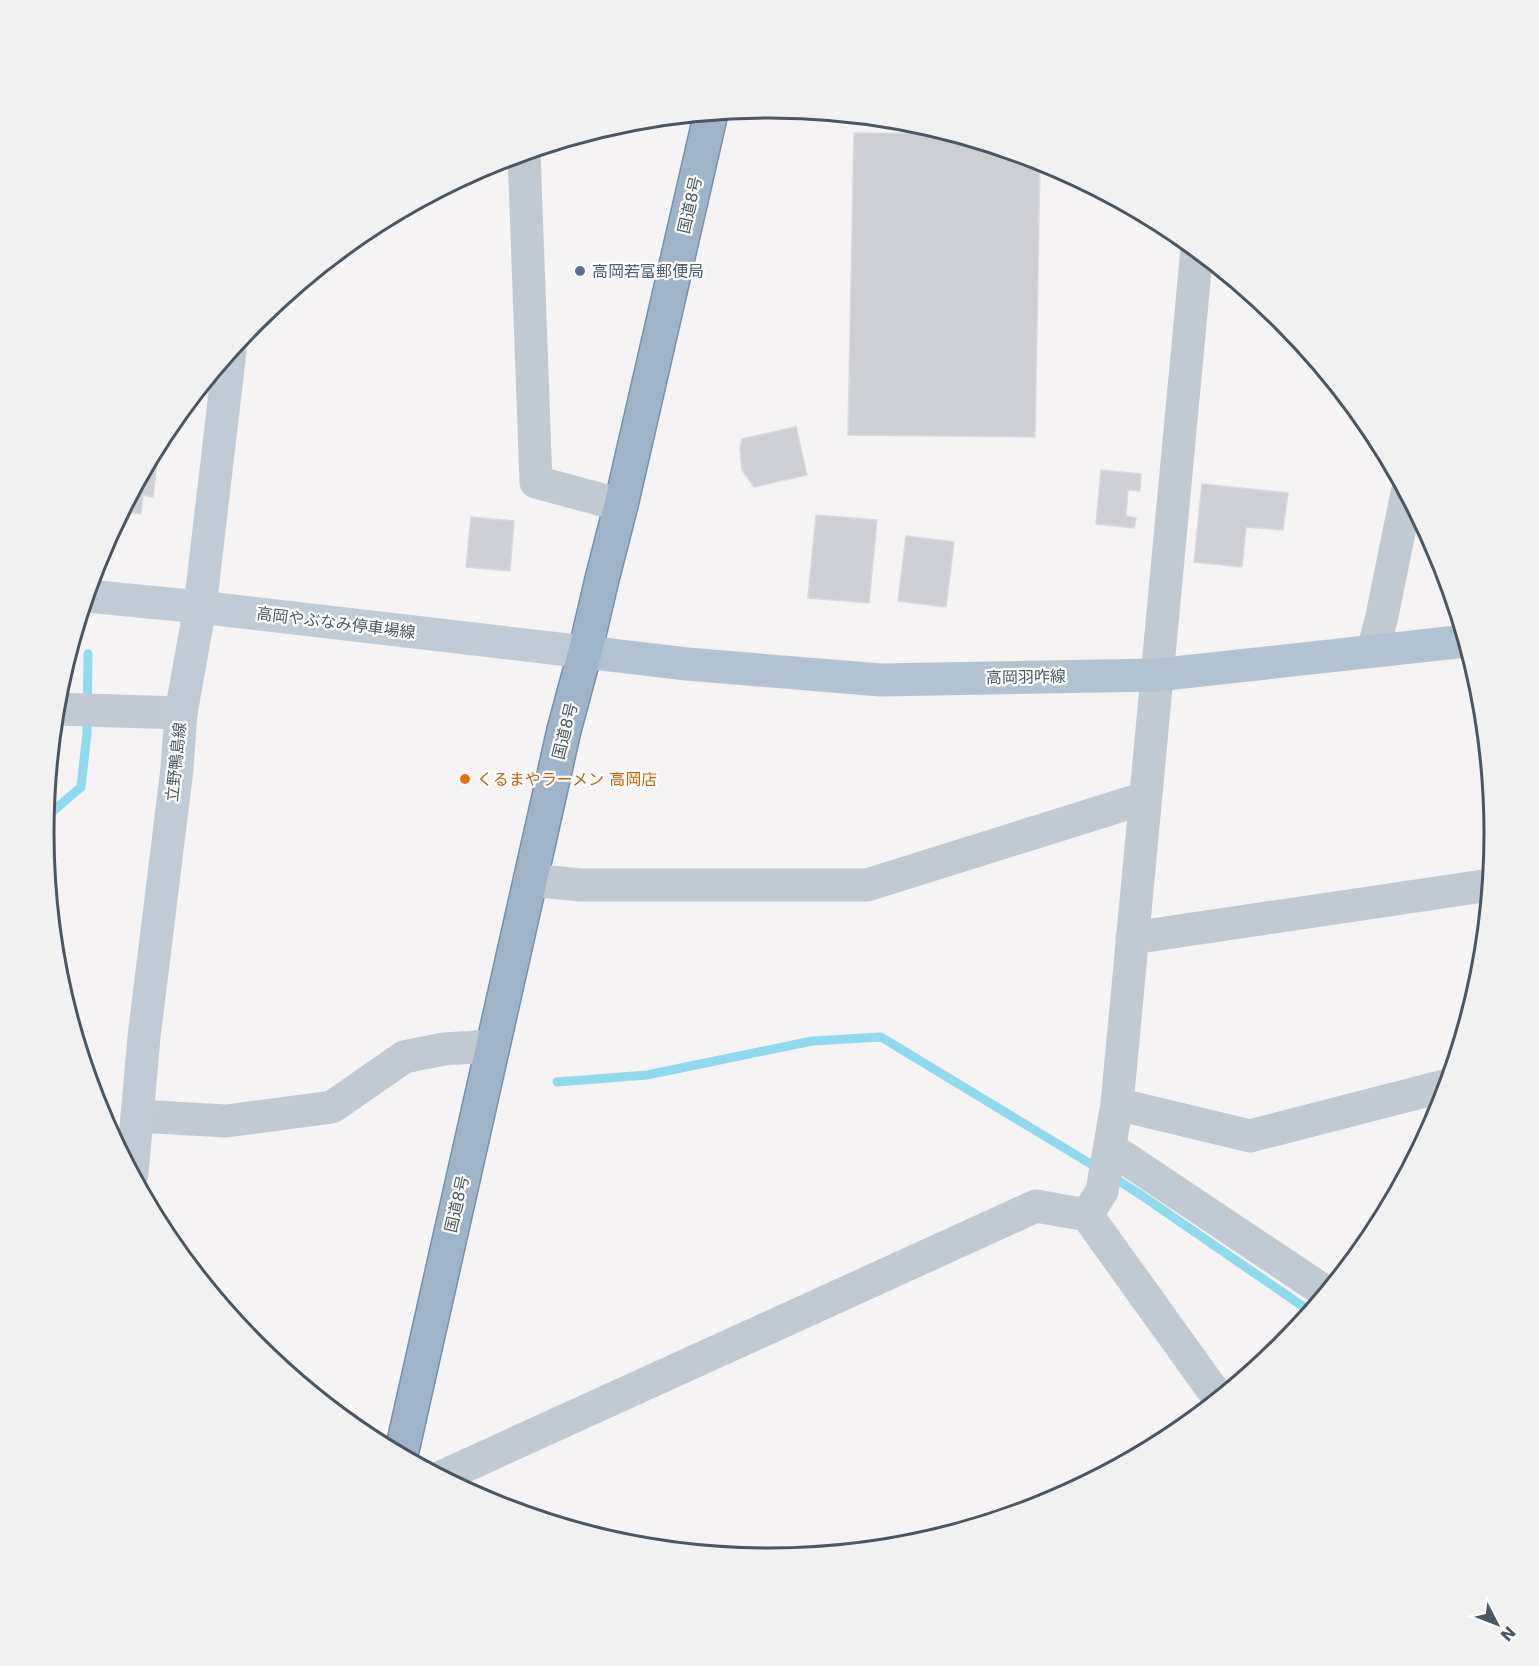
<svg xmlns="http://www.w3.org/2000/svg" width="1539" height="1666" font-family="'DejaVu Sans','Noto Sans JP',sans-serif">
	<style>
		.lines { fill: none; stroke-linecap: round; stroke-linejoin: round }
		.stream { stroke: #90daee; stroke-width: 9 }
		.building { fill: #cdcfd5; stroke: #d7d9de; stroke-width: 1.5 }
		.trunk-casing { stroke: #7690ad; stroke-width: 36 }
		.minor { stroke: #c1cad2; stroke-width: 33 }
		.secondary { stroke: #c1cbd6; stroke-width: 33 }
		.primary { stroke: #b3c2d1; stroke-width: 33 }
		.trunk { stroke: #9fb4c9; stroke-width: 33 }
		.service-dot { fill: #5c6f8a; stroke: #fff; stroke-width: 2 }
		.food-dot { fill: #e8710a; stroke: #fff; stroke-width: 2 }
		.labels { text-anchor: middle; dominant-baseline: central; stroke-width: 4.5; stroke-linejoin: round; paint-order: stroke }
		.street-label { font-size: 16px; fill: #4a5661; stroke: #fff }
		.service-label { font-size: 16px; fill: #4e5e75; stroke: #fff; text-anchor: start }
		.food-label { font-size: 16px; fill: #c56008; stroke: #fff; text-anchor: start }
		.rim { fill: none; stroke: #4a5661; stroke-width: 3 }
	</style>
	<rect width="100%" height="100%" fill="#f5f3f3"/>
	<g class="lines">
		<path class="stream" d="M 45,818 L 81,787 L 87,733 L 88,654
			M 557,1082 L 647,1075 L 812,1041 L 881,1037 L 1099,1169
			M 1111,1176 L 1141,1195 L 1311,1312"/>
	</g>
	<path class="building" d="M 854,133 L 955,134 L 1040,160 L 1035,437 L 848,435 Z
		M 796,427 L 807,475 L 754,487 L 742,470 L 740,449 L 742,439 Z
		M 150,460 L 157,461 L 153,497 L 143,495 L 141,514 L 122,512 Z
		M 1101,470 L 1141,474 L 1140,491 L 1128,490 L 1126,516 L 1136,518 L 1134,528 L 1096,524 Z
		M 1202,484 L 1288,493 L 1283,530 L 1246,527 L 1242,567 L 1194,562 Z
		M 816,515 L 877,520 L 869,603 L 808,598 Z
		M 471,517 L 514,521 L 510,571 L 466,567 Z
		M 906,536 L 954,542 L 946,607 L 898,601 Z"/>
	<g class="lines">
		<g class="trunk-casing">
			<path id="trunk" d="M 401,1455 L 564,730 L 585,652 L 602,579 L 621,505 L 711,113"/>
		</g>
		<path class="minor" d="M 524,152 L 536,482 L 621,505
			M 1373,651 L 1382,616 L 1407,493
			M 56,709 L 181,713
			M 530,880 L 581,885 L 867,885 L 1145,798
			M 1132,938 L 1490,885
			M 1117,1104 L 1250,1136 L 1448,1085
			M 137,1116 L 226,1121 L 332,1107 L 404,1057 L 444,1049 L 492,1046
			M 1110,1148 L 1327,1293
			M 1087,1215 L 1102,1191 L 1117,1104 L 1197,249
			M 441,1477 L 1036,1206 L 1087,1215 L 1219,1399"/>
		<path class="secondary" d="M 87,596 L 200,607 L 585,652
			M 132,1174 L 144,1037 L 177,769 L 181,713 L 200,607 L 230,351"/>
		<path class="primary" d="M 585,652 L 687,664 L 881,680 L 1156,675 L 1466,641"/>
		<use href="#trunk" class="trunk"/>
	</g>
	<circle class="service-dot" cx="580" cy="271" r="6"/>
	<circle class="food-dot" cx="465" cy="779" r="6"/>
	<g class="labels">
		<g class="street-label">
			<text transform="translate(690 205) rotate(-77)">国道8号</text>
			<text transform="translate(336 623) rotate(7)">高岡やぶなみ停車場線</text>
			<text transform="translate(1026 677) rotate(-1)">高岡羽咋線</text>
			<text transform="translate(565 731) rotate(-76)">国道8号</text>
			<text transform="translate(176 762) rotate(-84)">立野鴨島線</text>
			<text transform="translate(457 1204) rotate(-77)">国道8号</text>
		</g>
		<g class="service-label">
			<text x="592" y="271">高岡若富郵便局</text>
		</g>
		<g class="food-label">
			<text x="477" y="779">くるまやラーメン 高岡店</text>
		</g>
	</g>
	<path d="M0 0H1539V1666H0ZM54 833a715 715 0 1 1 1430 0a715 715 0 1 1-1430 0Z" fill="#f1f1f2" fill-rule="evenodd"/>
	<path class="rim" d="M54 833a715 715 0 1 1 1430 0a715 715 0 1 1-1430 0Z"/>
	<g transform="translate(1497 1624) rotate(132)" stroke="#ffffff" stroke-width="4.5" paint-order="stroke">
	<path d="M0-4.5L10 22L0 15L-10 22Z" fill="#4a5661"/>
	<text y="-9" font-size="16" font-weight="bold" text-anchor="middle" fill="#4a5661">N</text>
	</g>
</svg>
